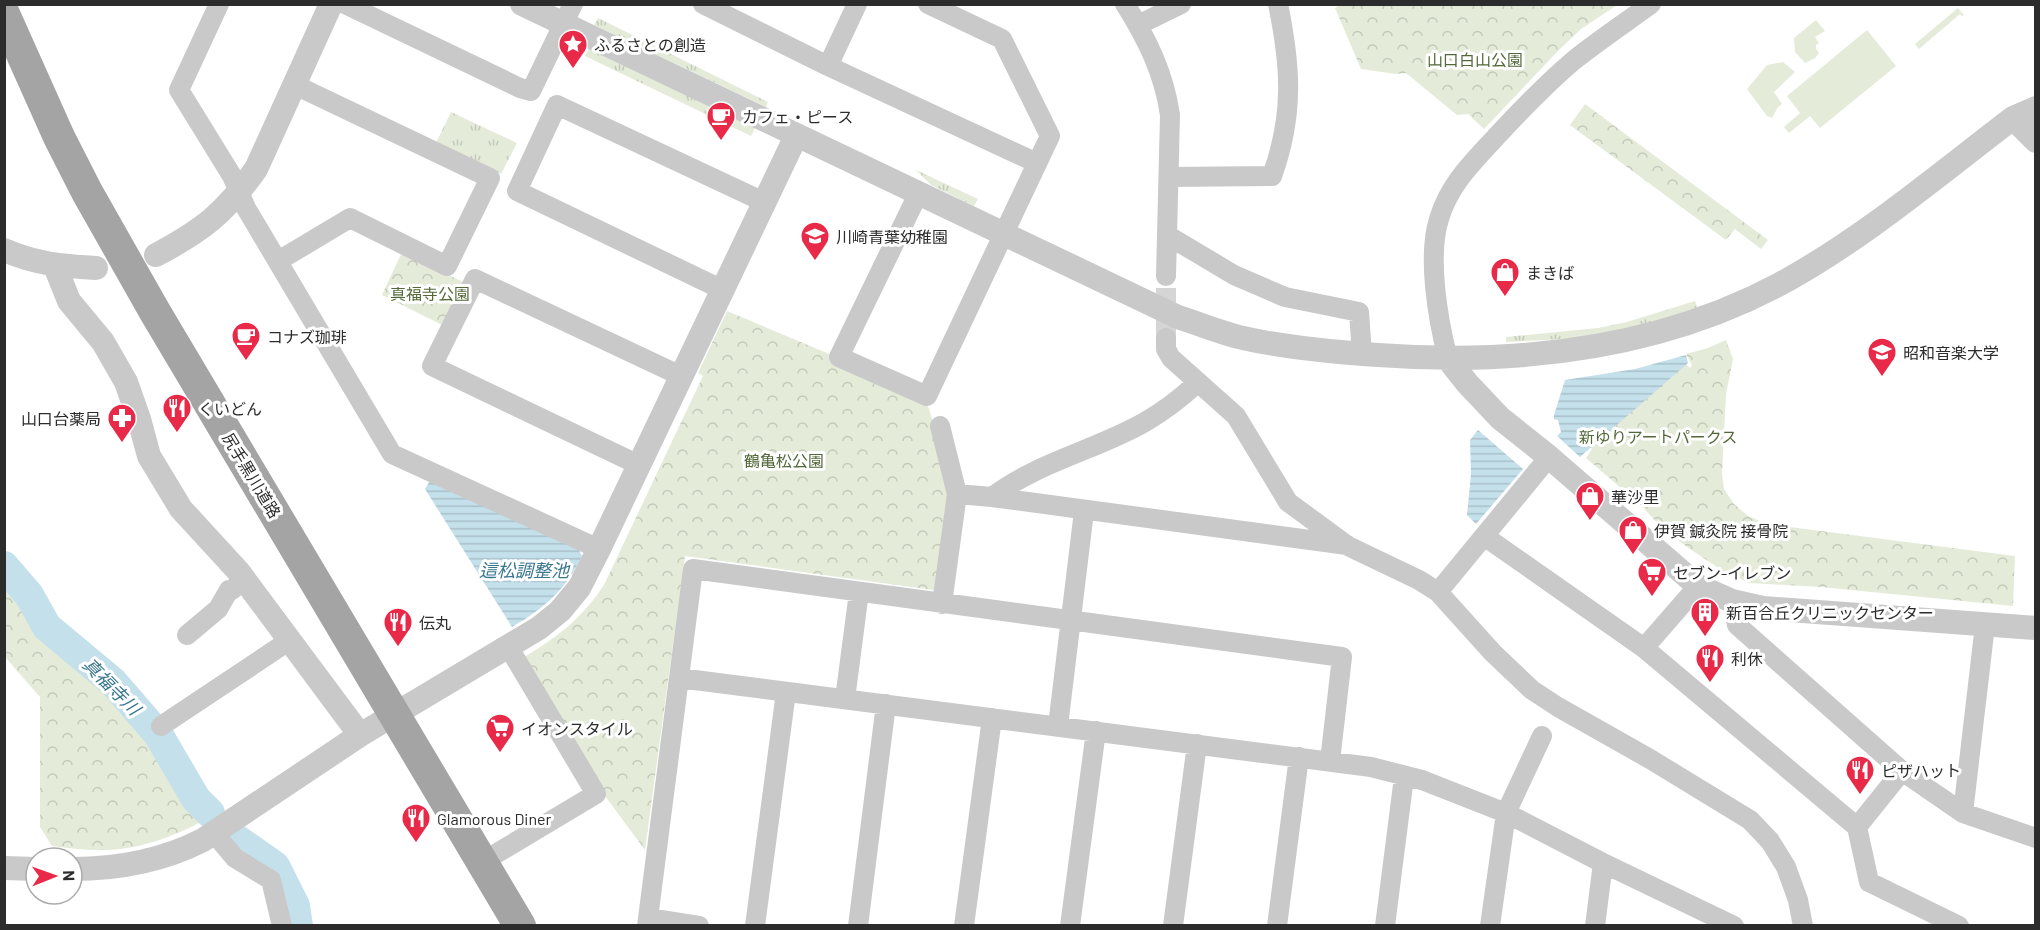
<svg xmlns="http://www.w3.org/2000/svg" width="2040" height="930" font-family="Barlow,'Noto Sans JP',sans-serif">
	<style>
		.grass { fill: url(#grass-tufts) }
		.forest { fill: url(#forest-crowns) }
		.garden { fill: #e4ebd9 }
		.water { fill: url(#water-rules) }
		.lines { fill: none; stroke-linecap: round; stroke-linejoin: round }
		.river { stroke: #c4e0eb; stroke-width: 30 }
		.minor-tunnel { stroke: #d5d5d5; stroke-width: 20; stroke-dasharray: 20 10; stroke-linecap: butt }
		.minor { stroke: #c9c9c9; stroke-width: 20 }
		.tertiary { stroke: #c9c9c9; stroke-width: 24 }
		.primary { stroke: #a4a4a4; stroke-width: 32 }
		.labels { text-anchor: middle; dominant-baseline: central; stroke-width: 6; stroke-linejoin: round; paint-order: stroke }
		.poi-label { font-size: 16px; fill: #2c2c2c; stroke: #fff; text-anchor: start }
		.park-label { font-size: 16px; fill: #536839; stroke: #fff }
		.street-label { font-size: 16px; fill: #2c2c2c; stroke: #fff }
		.water-label { font-size: 18px; font-style: italic; fill: #39768f; stroke: #fff }
	</style>
	<defs>
		<pattern id="grass-tufts" width="24" height="20" patternUnits="userSpaceOnUse" patternTransform="scale(1.5)"><rect width="24" height="20" fill="#e4ebd9"/><path d="M3 7l-1-3M5 7V3M7 7l1-3M15 17l-1-3M17 17v-4M19 17l1-3" fill="none" stroke="#c4caba"/></pattern>
		<pattern id="forest-crowns" width="20" height="18" patternUnits="userSpaceOnUse" patternTransform="scale(1.5)"><rect width="20" height="18" fill="#e4ebd9"/><path d="M2 6a3 3 0 1 1 6 0M12 15a3 3 0 1 1 6 0" fill="none" stroke="#c4caba"/></pattern>
		<pattern id="water-rules" width="6" height="5" patternUnits="userSpaceOnUse" patternTransform="scale(1.5)"><rect width="6" height="5" fill="#c4e0eb"/><path d="M0 2.5h6" fill="none" stroke="#a9c0ca"/></pattern>
	</defs>
	<rect width="100%" height="100%" fill="#fff"/>
	<path class="grass" d="M 1958,8 L 1964,15 L 1962,16 L 1960,14 L 1919,49 L 1915,44 Z
		M 598,18 L 768,102 L 766,107 L 594,25 Z
		M 589,48 L 755,128 L 751,136 L 585,56 Z
		M 451,112 L 517,143 L 501,174 L 436,143 Z
		M 916,170 L 978,199 L 974,206 L 931,185 Z
		M 1695,301 L 1698,309 L 1617,332 L 1585,338 L 1506,342 L 1506,337 L 1598,328 L 1627,322 Z"/>
	<path class="forest" d="M 1341,4 L 1617,4 L 1617,5 L 1581,29 L 1559,50 L 1484,129 L 1468,114 L 1457,115 L 1406,73 L 1396,74 L 1361,69 L 1335,8 Z
		M 1585,104 L 1768,240 L 1761,249 L 1735,229 L 1726,240 L 1570,125 Z
		M 402,252 L 463,282 L 442,325 L 382,295 Z
		M 727,311 L 834,356 L 832,362 L 928,406 L 935,428 L 948,496 L 937,588 L 933,590 L 685,556 L 645,850 L 605,796 L 524,657 C 557,638 583,617 604,585 L 703,376 L 698,373 Z
		M 1726,340 L 1733,359 L 1726,394 L 1722,474 L 1724,489 L 1734,504 L 1748,516 L 1767,524 L 2015,556 L 2013,606 L 1821,587 L 1750,583 L 1726,573 L 1687,547 L 1658,524 L 1642,506 L 1586,458 L 1592,449 L 1561,420 L 1683,361 L 1690,368 L 1692,365 L 1686,354 L 1708,348 Z
		M 5,574 L 24,598 L 48,634 L 112,688 L 154,738 L 193,802 L 203,813 L 201,822 C 170,838 135,851 99,850 C 83,850 68,848 52,846 L 40,827 L 40,697 L 5,657 Z"/>
	<path class="garden" d="M 1816,20 L 1825,31 L 1815,37 L 1819,43 L 1816,45 L 1816,49 L 1819,53 L 1815,58 L 1805,63 L 1795,52 L 1794,38 Z
		M 1867,30 L 1896,66 L 1820,128 L 1810,116 L 1789,133 L 1784,127 L 1800,113 L 1787,96 Z
		M 1783,62 L 1795,72 L 1774,92 L 1782,104 L 1778,107 L 1772,118 L 1767,116 L 1747,89 L 1767,65 Z"/>
	<path class="water" d="M 1686,355 L 1688,363 L 1580,457 L 1557,436 L 1561,432 L 1558,420 L 1554,419 L 1554,415 L 1565,380 L 1635,369 Z
		M 1478,430 L 1523,469 L 1476,524 L 1467,515 L 1471,474 L 1470,440 Z
		M 431,479 L 579,550 L 582,556 C 566,590 543,609 512,627 L 425,489 Z"/>
	<g class="lines">
		<path class="river" d="M 4,566 L 29,595 L 47,627 L 113,682 L 158,734 L 196,799 L 210,813
			M 235,838 L 275,866 L 295,906 L 298,926"/>
		<path class="minor-tunnel" d="M 1166,338 L 1166,276"/>
		<path class="minor" d="M 219,4 L 179,90 L 232,176 L 246,208 L 392,454 L 599,549
			M 345,4 L 520,88 L 531,91 L 573,4
			M 703,4 L 828,66 L 1037,163
			M 1125,4 C 1147,39 1164,73 1170,115 L 1166,276
			M 1138,25 L 1181,4
			M 828,66 L 857,4
			M 1169,177 L 1272,176 C 1294,115 1291,67 1278,4
			M 919,192 L 839,357 L 927,396 L 1050,136 L 1002,39 L 928,4
			M 1167,235 L 1234,275 L 1285,297 L 1359,312 L 1362,354
			M 278,261 L 350,218 L 447,266 L 490,178 L 295,85
			M 723,290 L 517,191 L 557,105 L 764,202
			M 1166,338 L 1166,349 L 1171,358 L 1236,416 L 1288,502 L 1348,546 L 1419,580 L 1438,592 L 1493,653 L 1532,690 L 1558,707 L 1650,759 L 1750,820 L 1770,841 L 1786,867 L 1798,900 L 1803,926
			M 1448,359 C 1438,320 1427,257 1439,219 C 1449,185 1472,163 1495,138 C 1520,111 1545,85 1573,61 C 1598,41 1625,23 1651,4
			M 940,426 L 957,494 L 942,604
			M 639,465 L 432,366 L 475,279 L 681,376
			M 957,494 L 992,497 L 1347,545
			M 992,497 C 1038,462 1096,450 1145,422 C 1164,411 1181,398 1197,383
			M 1484,536 L 1644,648 L 1857,827 L 1869,882 L 1959,926
			M 1438,592 L 1549,457
			M 1732,601 L 1737,625 L 1902,771 L 1963,813 L 2036,838
			M 187,635 L 218,609 L 229,590 L 232,590 L 244,579
			M 1644,648 L 1698,586
			M 679,678 L 1371,767 L 1422,780 L 1506,813 L 1603,863 L 1734,926
			M 845,699 L 859,592
			M 161,726 L 290,640
			M 1058,726 L 1084,511
			M 1963,813 L 1985,625
			M 1857,827 L 1902,771
			M 214,833 L 235,858 L 271,880 L 282,926
			M 482,862 L 596,794 L 508,646
			M 648,918 L 699,926
			M 647,926 L 693,569 L 1342,657 L 1330,761
			M 755,926 L 786,692
			M 858,926 L 886,704
			M 964,926 L 992,718
			M 1070,926 L 1096,731
			M 1173,926 L 1197,744
			M 1277,926 L 1299,757
			M 1385,926 L 1404,777
			M 1490,926 L 1506,813 L 1542,736
			M 1595,926 L 1603,863"/>
		<path class="tertiary" d="M 522,4 L 1178,317 C 1200,324 1221,333 1243,338 C 1287,348 1333,352 1378,355 C 1516,365 1656,350 1780,284 C 1863,239 1938,175 2013,118 L 2036,108
			M 2013,118 L 2036,141
			M 4,250 C 36,264 62,266 96,268
			M 156,255 C 203,230 225,213 256,169 L 331,4
			M 55,266 L 69,301 L 103,342 L 126,382 L 139,419 L 149,456 L 181,509 L 238,571 L 360,735
			M 1448,359 L 1467,383 L 1500,418 L 1549,457 L 1698,586 L 1732,601 L 1763,608 L 2036,628
			M 4,868 L 36,869
			M 72,869 C 118,869 162,861 203,840 L 360,735 L 539,628 L 560,611 L 579,588 L 599,549 L 796,136"/>
		<path class="primary" d="M 4,14 L 59,137 L 87,192 L 155,312 L 520,926"/>
	</g>
	<defs>
		<g id="sight-pin" transform="scale(1.5)"><path d="M0 17L-7.5 6A9.5 9.5 0 1 1 7.5 6Z" fill="#e92948" stroke="#fff"/><path d="M0-6L1.8-2.2L6-1.7L2.9 1.2L3.7 5.4L0 3.3L-3.7 5.4L-2.9 1.2L-6-1.7L-1.8-2.2Z" fill="#fff"/></g>
		<g id="cafe-pin" transform="scale(1.5)"><path d="M0 17L-7.5 6A9.5 9.5 0 1 1 7.5 6Z" fill="#e92948" stroke="#fff"/><path d="M-5.5-4.5H6V0H3Q3 3.5 0 3.5H-2.5Q-5.5 3.5-5.5 0ZM3-3.2v2h1.7v-2ZM-6 4.5H4V6H-6Z" fill="#fff"/></g>
		<g id="school-pin" transform="scale(1.5)"><path d="M0 17L-7.5 6A9.5 9.5 0 1 1 7.5 6Z" fill="#e92948" stroke="#fff"/><path d="M0-5L7-2L0 1L-7-2ZM-4 1L0 2.5L4 1V4Q0 6-4 4Z" fill="#fff"/></g>
		<g id="shop-pin" transform="scale(1.5)"><path d="M0 17L-7.5 6A9.5 9.5 0 1 1 7.5 6Z" fill="#e92948" stroke="#fff"/><path d="M-5-2.5h2.3a2.7 3.5 0 0 1 5.4 0H5L5.5 6h-11ZM-1.5-2.5h3a1.5 2.3 0 0 0-3 0Z" fill="#fff"/></g>
		<g id="university-pin" transform="scale(1.5)"><path d="M0 17L-7.5 6A9.5 9.5 0 1 1 7.5 6Z" fill="#e92948" stroke="#fff"/><path d="M0-5L7-2L0 1L-7-2ZM-4 1L0 2.5L4 1V4Q0 6-4 4Z" fill="#fff"/></g>
		<g id="restaurant-pin" transform="scale(1.5)"><path d="M0 17L-7.5 6A9.5 9.5 0 1 1 7.5 6Z" fill="#e92948" stroke="#fff"/><path d="M-5-6h1v4h1v-4h1v4h1v-4h1v5L-1.5 .5V6h-2V.5L-5-1ZM5-6V6H3V1.5H1.5Q1.5-4 5-6Z" fill="#fff"/></g>
		<g id="pharmacy-pin" transform="scale(1.5)"><path d="M0 17L-7.5 6A9.5 9.5 0 1 1 7.5 6Z" fill="#e92948" stroke="#fff"/><path d="M-2-6h4v4h4v4h-4v4h-4v-4h-4v-4h4Z" fill="#fff"/></g>
		<g id="supermarket-pin" transform="scale(1.5)"><path d="M0 17L-7.5 6A9.5 9.5 0 1 1 7.5 6Z" fill="#e92948" stroke="#fff"/><path d="M-6-5.5h2.5l.6 2H6L4.5 2H-2.5L-4.4-4H-6ZM-1.5 3.2a1.3 1.3 0 1 0 .1 0ZM3 3.2a1.3 1.3 0 1 0 .1 0Z" fill="#fff"/></g>
		<g id="building-pin" transform="scale(1.5)"><path d="M0 17L-7.5 6A9.5 9.5 0 1 1 7.5 6Z" fill="#e92948" stroke="#fff"/><path d="M-4-6H4V6H1V3H-1V6H-4ZM-2.5-4.3h1.7v1.8h-1.7ZM.8-4.3h1.7v1.8H.8ZM-2.5-1h1.7V.8h-1.7ZM.8-1h1.7V.8H.8Z" fill="#fff"/></g>
	</defs>
	<g fill-rule="evenodd">
		<use href="#sight-pin" x="573" y="44"/>
		<use href="#cafe-pin" x="721" y="116"/>
		<use href="#school-pin" x="815" y="236"/>
		<use href="#shop-pin" x="1505" y="272"/>
		<use href="#cafe-pin" x="246" y="336"/>
		<use href="#university-pin" x="1882" y="352"/>
		<use href="#restaurant-pin" x="177" y="408"/>
		<use href="#pharmacy-pin" x="122" y="418"/>
		<use href="#shop-pin" x="1590" y="496"/>
		<use href="#shop-pin" x="1633" y="530"/>
		<use href="#supermarket-pin" x="1652" y="572"/>
		<use href="#building-pin" x="1705" y="612"/>
		<use href="#restaurant-pin" x="398" y="622"/>
		<use href="#restaurant-pin" x="1710" y="658"/>
		<use href="#supermarket-pin" x="500" y="728"/>
		<use href="#restaurant-pin" x="1860" y="770"/>
		<use href="#restaurant-pin" x="416" y="818"/>
	</g>
	<g class="labels">
		<g class="poi-label">
			<text x="594" y="44">ふるさとの創造</text>
			<text x="742" y="116">カフェ・ピース</text>
			<text x="836" y="236">川崎青葉幼稚園</text>
			<text x="1526" y="272">まきば</text>
			<text x="267" y="336">コナズ珈琲</text>
			<text x="1903" y="352">昭和音楽大学</text>
			<text x="198" y="408">くいどん</text>
			<text x="101" y="418" text-anchor="end">山口台薬局</text>
			<text x="1611" y="496">華沙里</text>
			<text x="1654" y="530">伊賀 鍼灸院 接骨院</text>
			<text x="1673" y="572">セブン-イレブン</text>
			<text x="1726" y="612">新百合丘クリニックセンター</text>
			<text x="419" y="622">伝丸</text>
			<text x="1731" y="658">利休</text>
			<text x="521" y="728">イオンスタイル</text>
			<text x="1881" y="770">ピザハット</text>
			<text x="437" y="818">Glamorous Diner</text>
		</g>
		<g class="park-label">
			<text x="1475" y="59">山口白山公園</text>
			<text x="430" y="293">真福寺公園</text>
			<text x="1658" y="436">新ゆりアートパークス</text>
			<text x="784" y="460">鶴亀松公園</text>
		</g>
		<g class="street-label">
			<text transform="translate(252 475) rotate(59)">尻手黒川道路</text>
		</g>
		<g class="water-label">
			<text x="524" y="570">這松調整池</text>
			<text transform="translate(112 686) rotate(45)">真福寺川</text>
		</g>
	</g>
	<rect width="2040" height="930" fill="none" stroke="#2c2c2c" stroke-width="12"/>
	<g transform="translate(54 876) rotate(89)"><circle r="28" fill="#ffffff" stroke="#ababab" stroke-width="1.5"/>
	<path d="M0-4.5L10 22L0 15L-10 22Z" fill="#e92948"/>
	<text y="-9" font-size="16" font-weight="bold" text-anchor="middle" fill="#2c2c2c">N</text>
	</g>
</svg>
